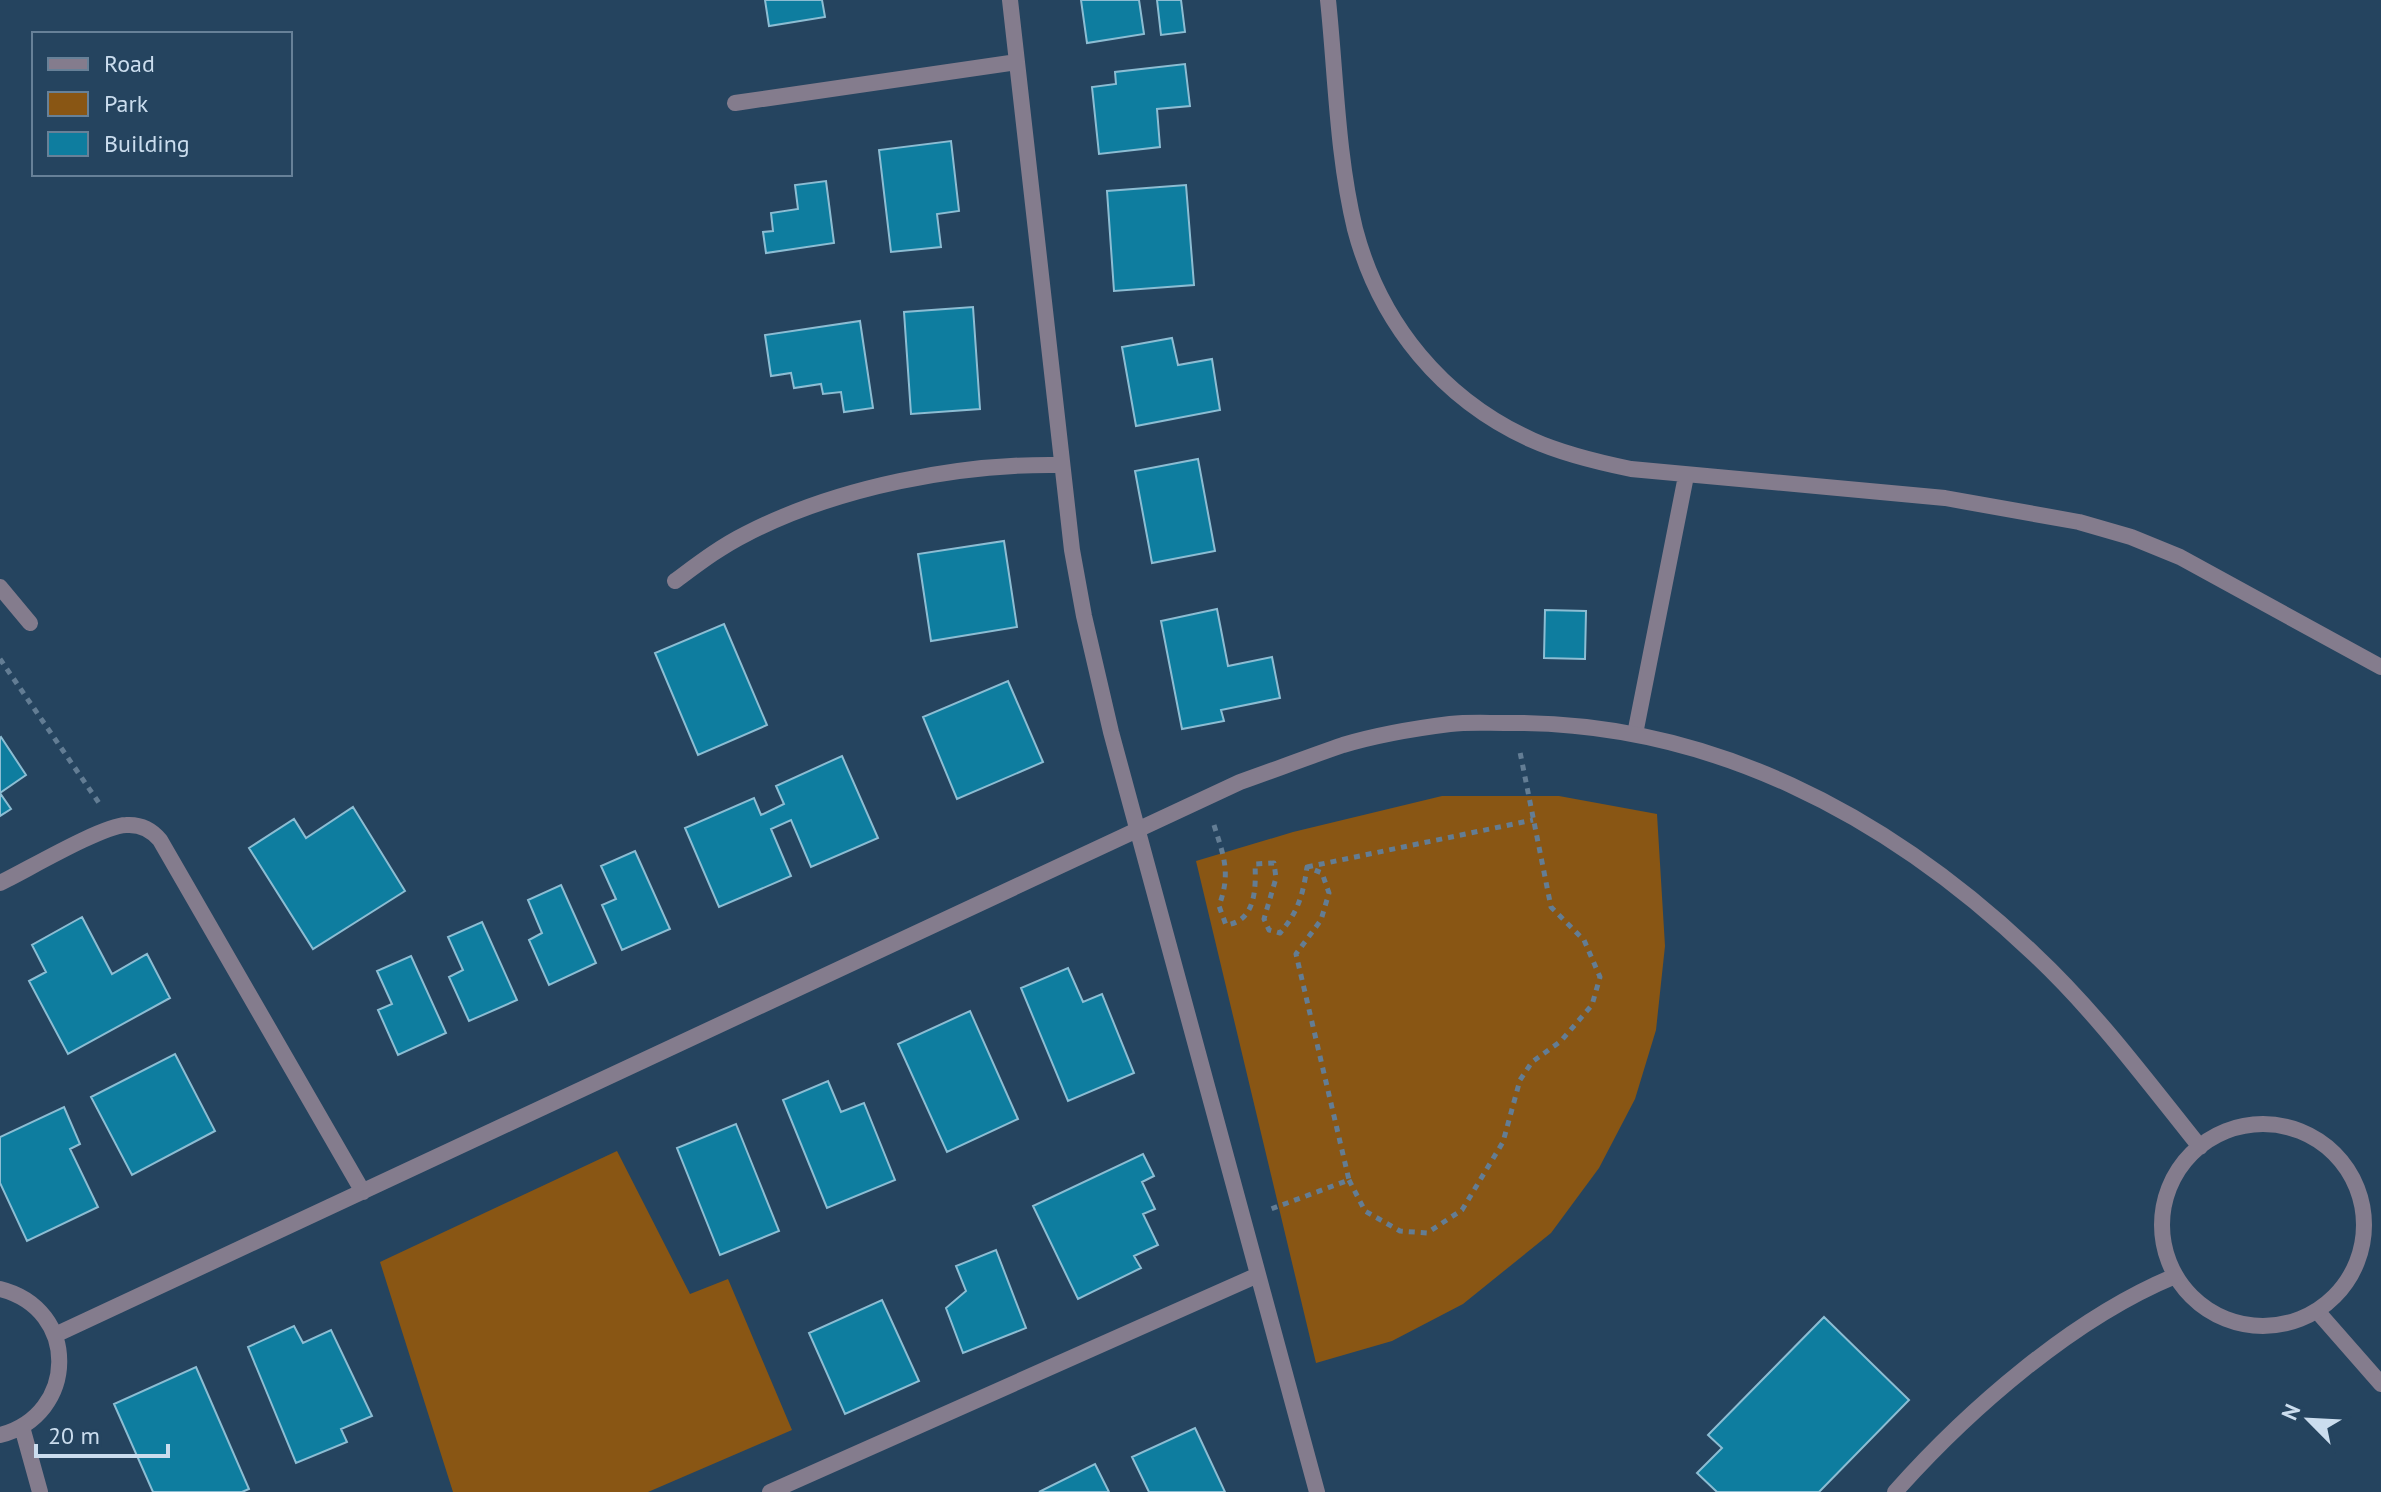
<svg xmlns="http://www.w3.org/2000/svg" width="2381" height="1492" font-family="'PT Sans',sans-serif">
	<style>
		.green { fill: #895614 }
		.building { fill: #0e7d9f; stroke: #8cbdd3; stroke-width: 2 }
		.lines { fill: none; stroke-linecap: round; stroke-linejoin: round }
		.path { stroke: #637d94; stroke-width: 5; stroke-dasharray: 6 6; stroke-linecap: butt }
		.lane { stroke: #847c8d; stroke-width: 16 }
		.street { stroke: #847c8d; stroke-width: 16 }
	</style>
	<rect width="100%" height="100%" fill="#25445f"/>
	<path class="green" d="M 1442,796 L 1559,796 L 1657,814 L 1665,946 L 1656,1030 L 1635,1099 L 1599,1168 L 1551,1233 L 1463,1304 L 1392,1341 L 1316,1363 L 1196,861 L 1293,832 Z
		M 617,1151 L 690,1294 L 728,1279 L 792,1430 L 648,1492 L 453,1492 L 380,1262 Z"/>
	<path class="building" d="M 765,0 L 822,0 L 825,17 L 769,26 Z
		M 1081,0 L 1139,0 L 1144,34 L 1087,43 Z
		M 1157,0 L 1181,0 L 1185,32 L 1161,35 Z
		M 1185,64 L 1190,106 L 1157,109 L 1160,147 L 1099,154 L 1092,87 L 1116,84 L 1115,72 Z
		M 951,141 L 959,211 L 937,214 L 941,247 L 891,252 L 879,150 Z
		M 826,181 L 834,243 L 766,253 L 763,232 L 773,231 L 771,213 L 798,209 L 795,185 Z
		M 1186,185 L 1194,285 L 1114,291 L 1107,191 Z
		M 973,307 L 980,409 L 911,414 L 904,312 Z
		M 860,321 L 873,408 L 844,412 L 841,392 L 823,394 L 821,384 L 794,388 L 791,373 L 771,376 L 765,335 Z
		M 1172,338 L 1178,365 L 1212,359 L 1220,410 L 1136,426 L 1122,347 Z
		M 1198,459 L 1215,551 L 1152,563 L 1135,471 Z
		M 1004,541 L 1017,627 L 931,641 L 918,554 Z
		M 1217,609 L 1228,666 L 1272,657 L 1280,698 L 1221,710 L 1224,721 L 1182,729 L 1161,621 Z
		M 1545,610 L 1586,611 L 1585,659 L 1544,658 Z
		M 724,624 L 767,725 L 698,755 L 655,653 Z
		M 1008,681 L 1043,762 L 957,799 L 923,717 Z
		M 1,737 L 26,775 L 0,793 L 11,809 L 0,816 L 0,738 Z
		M 842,756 L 878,838 L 811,867 L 791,820 L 771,829 L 791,876 L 719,907 L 685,828 L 754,798 L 761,815 L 784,804 L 776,786 Z
		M 353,807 L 405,891 L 313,949 L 249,848 L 294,819 L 306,838 Z
		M 635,851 L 670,929 L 622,950 L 602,905 L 616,899 L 601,866 Z
		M 561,885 L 596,963 L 549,985 L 529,940 L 542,933 L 528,900 Z
		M 82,917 L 112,974 L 147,954 L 170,998 L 68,1054 L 29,981 L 46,972 L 32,945 Z
		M 482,922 L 517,1000 L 469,1021 L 449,977 L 463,970 L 448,937 Z
		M 411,956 L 446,1033 L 398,1055 L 378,1010 L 392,1004 L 377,971 Z
		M 1068,968 L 1083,1002 L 1102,994 L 1134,1073 L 1068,1101 L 1021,988 Z
		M 970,1011 L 1018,1119 L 947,1152 L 898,1044 Z
		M 175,1054 L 215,1131 L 132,1175 L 91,1097 Z
		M 828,1081 L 841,1112 L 864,1103 L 895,1180 L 827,1208 L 783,1100 Z
		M 64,1107 L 80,1144 L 70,1149 L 98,1207 L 27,1241 L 0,1183 L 0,1137 Z
		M 736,1124 L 779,1231 L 720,1255 L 677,1148 Z
		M 1143,1154 L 1154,1176 L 1142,1182 L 1155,1209 L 1143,1214 L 1158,1245 L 1134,1256 L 1141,1268 L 1078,1299 L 1033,1206 Z
		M 996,1250 L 1026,1328 L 963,1353 L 946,1308 L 966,1291 L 956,1266 Z
		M 882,1300 L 919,1381 L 845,1414 L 809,1333 Z
		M 1824,1317 L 1909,1400 L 1819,1492 L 1717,1492 L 1697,1473 L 1722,1448 L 1708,1435 Z
		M 294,1326 L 303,1343 L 331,1330 L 372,1416 L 341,1429 L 347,1442 L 296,1463 L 248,1347 Z
		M 196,1367 L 249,1489 L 242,1492 L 153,1492 L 114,1404 Z
		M 1195,1428 L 1225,1492 L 1149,1492 L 1132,1457 Z
		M 1095,1464 L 1109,1492 L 1039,1492 Z"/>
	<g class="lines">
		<path class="path" d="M 0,659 L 99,803
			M 1214,825 C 1224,857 1231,873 1219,906 L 1226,925 C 1256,921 1256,888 1255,864 L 1274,863 L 1276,878 L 1264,919 L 1269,930 L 1280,933 C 1298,912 1303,895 1307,867 L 1322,873 L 1329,893 L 1321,920 L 1296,954 L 1349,1180 L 1271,1209
			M 1307,867 L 1533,820
			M 1349,1180 L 1365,1211 L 1400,1231 L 1427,1233 L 1462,1210 L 1503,1142 L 1520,1080 L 1532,1062 L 1561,1041 L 1592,1005 L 1600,977 L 1584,940 L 1551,907 L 1520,752"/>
		<path class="lane" d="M 1328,0 C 1336,76 1337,155 1355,229 C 1380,324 1443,400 1532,440 C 1563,454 1597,462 1631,469 L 1945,498 L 2079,522 L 2131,537 L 2180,557 L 2381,667
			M 1635,734 L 1686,476
			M 2317,1311 L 2381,1384"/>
		<path class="street" d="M 1010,0 L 1072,550 L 1084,616 L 1111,732 L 1317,1492
			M 735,103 L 1017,62
			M 675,581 C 698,564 720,547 746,534 C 837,487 960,463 1062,465
			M 0,587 L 30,623
			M 0,883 C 27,870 101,826 126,825 C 140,824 151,829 160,840 L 363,1192
			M2162 1225a101 101 0 1 1 202 0a101 101 0 1 1-202 0Z
			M 0,1289 C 80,1309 78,1415 0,1435
			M 55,1335 L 1240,782 C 1274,770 1308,757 1343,745 C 1373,736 1418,728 1450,724 C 1468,722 1486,723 1504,723 C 1709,720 1888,815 2034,954 C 2096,1012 2147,1081 2200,1147
			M 22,1427 L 40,1492
			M 770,1492 L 1258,1275
			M 1895,1492 C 1968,1410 2073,1318 2175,1276"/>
	</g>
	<rect x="32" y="32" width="260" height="144" fill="#25445f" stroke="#678198" stroke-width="2"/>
	<rect x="48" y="58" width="40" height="12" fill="#847c8d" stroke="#678198" stroke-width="2"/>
	<text x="104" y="72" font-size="24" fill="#cbddee">Road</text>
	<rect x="48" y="92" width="40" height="24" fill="#895614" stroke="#678198" stroke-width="2"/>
	<text x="104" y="112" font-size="24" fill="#cbddee">Park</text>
	<rect x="48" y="132" width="40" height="24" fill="#0e7d9f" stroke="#678198" stroke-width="2"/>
	<text x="104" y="152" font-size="24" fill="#cbddee">Building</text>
	<g transform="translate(2309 1420) rotate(294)" stroke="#25445f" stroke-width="6" paint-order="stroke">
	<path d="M0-6L14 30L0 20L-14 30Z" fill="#cbddee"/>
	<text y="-12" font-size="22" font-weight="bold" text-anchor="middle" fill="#cbddee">N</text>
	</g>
	<path d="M36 1444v12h132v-12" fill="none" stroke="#cbddee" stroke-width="4"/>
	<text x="48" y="1444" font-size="24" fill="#cbddee" stroke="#25445f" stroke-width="6" paint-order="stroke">20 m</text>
</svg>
